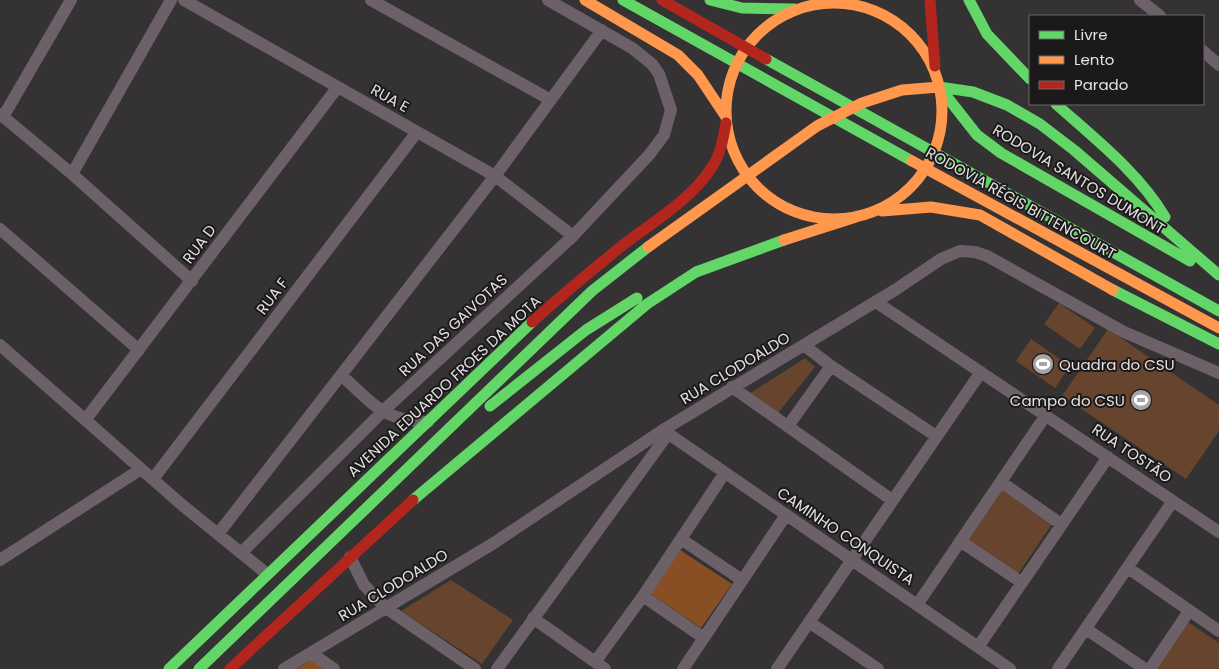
<svg xmlns="http://www.w3.org/2000/svg" width="1219" height="669" font-family="Poppins,sans-serif">
	<style>
		.green { fill: #66442e }
		.forest { fill: #894f24 }
		.lines { fill: none; stroke-linecap: round; stroke-linejoin: round }
		.street { stroke: #6d6169; stroke-width: 12 }
		.fast { stroke: #63d668; stroke-width: 11 }
		.slow { stroke: #ff974d; stroke-width: 11 }
		.jam { stroke: #b3261e; stroke-width: 11 }
		.labels { text-anchor: middle; dominant-baseline: central; stroke-width: 4; stroke-linejoin: round; paint-order: stroke }
		.street-label { font-size: 15px; fill: #e4e1e1; stroke: #1b191a }
		.poi-label { font-size: 15px; fill: #e4e1e1; stroke: #1b191a; text-anchor: start }
	</style>
	<rect width="100%" height="100%" fill="#343233"/>
	<path class="green" d="M 1059,303 L 1095,328 L 1080,349 L 1044,324 Z
		M 1108,329 L 1219,405 L 1219,431 L 1186,479 L 1062,396 Z
		M 1031,339 L 1070,366 L 1055,388 L 1016,361 Z
		M 805,358 L 815,367 L 778,413 L 749,394 Z
		M 1000,489 L 1052,524 L 1018,574 L 966,538 Z
		M 451,580 L 513,620 L 482,664 L 401,611 Z
		M 1185,620 L 1219,643 L 1219,669 L 1152,669 Z"/>
	<path class="forest" d="M 677,548 L 732,584 L 701,628 L 648,592 Z
		M 313,659 L 327,669 L 296,669 Z"/>
	<g class="lines">
		<path class="street" d="M 184,0 L 495,176 L 573,236
			M 371,0 L 549,99
			M 1140,0 L 1160,16
			M 1203,51 L 1219,65
			M 0,114 L 72,174 L 192,281
			M 3,117 L 71,0
			M 72,174 L 171,0
			M 0,229 L 139,350
			M 876,302 L 1219,532
			M 0,345 L 181,504 L 267,574
			M 805,346 L 831,366 L 936,436
			M 342,376 C 375,405 381,420 428,422
			M 732,387 L 892,500
			M 86,419 L 337,88
			M 788,426 L 831,366
			M 663,430 L 1010,669
			M 153,479 L 417,132
			M 1001,482 L 1061,524
			M 218,534 L 495,176 L 602,30
			M 681,539 L 742,580
			M 960,541 L 1021,582
			M 241,553 L 382,412 L 573,236 L 649,155 L 664,135 L 671,110 L 659,74 L 652,64 L 632,48 L 548,0
			M 350,557 L 364,585 L 386,608 L 475,669
			M 0,560 L 141,469
			M 1128,568 L 1219,631
			M 643,596 L 704,638
			M 917,605 L 1046,415
			M 533,618 L 605,669
			M 809,622 L 878,669
			M 1086,629 L 1145,669
			M 978,647 L 1108,457
			M 311,653 L 334,669
			M 595,662 L 643,596 L 724,474
			M 284,669 L 494,543 L 663,430 L 895,290 L 941,259 L 960,251 L 975,252 L 987,256 L 1124,332 L 1219,373
			M 497,669 L 668,434
			M 683,669 L 786,515
			M 777,669 L 981,372
			M 1058,669 L 1173,501
			M 1150,669 L 1189,611"/>
		<path class="fast" d="M 623,0 L 912,161
			M 710,0 L 742,8 L 795,9
			M 969,0 L 987,34 L 1030,79
			M 766,59 L 1219,311
			M 939,87 L 973,92 L 1007,105 L 1040,124 L 1074,150 L 1219,275
			M 940,88 L 977,135 L 1001,153 L 1190,261
			M 1056,104 C 1095,139 1138,172 1165,217
			M 1113,290 L 1219,344
			M 490,406 L 586,330 L 637,298
			M 413,500 L 647,304 L 696,272 L 784,240
			M 169,669 L 532,322
			M 199,669 L 592,291 L 648,247"/>
		<path class="slow" d="M 585,0 L 678,55 L 698,75 L 726,117
			M726 111a108 108 0 1 1 216 0a108 108 0 1 1-216 0Z
			M 912,161 L 1219,328
			M 882,211 L 931,207 L 980,215 L 1113,290
			M 784,240 L 856,217
			M 648,247 L 817,126 L 862,103 L 902,90 L 939,87"/>
		<path class="jam" d="M 662,0 L 766,59
			M 930,0 L 935,66
			M 532,322 C 562,295 592,270 623,245 C 653,222 692,199 712,167 C 721,154 723,138 726,123
			M 230,669 L 413,500"/>
	</g>
	<defs>
		<g id="stadium-disc" transform="scale(1.125)"><circle r="9.5" fill="#a6a4a4" stroke="#1b191a"/><path d="M0-5a6.5 5 0 1 0 0 10a6.5 5 0 1 0 0-10ZM-3.5-1.8h7v3.6h-7Z" fill="#fff"/></g>
	</defs>
	<g fill-rule="evenodd">
		<use href="#stadium-disc" x="1043" y="364"/>
		<use href="#stadium-disc" x="1141" y="400"/>
	</g>
	<g class="labels">
		<g class="street-label">
			<text transform="translate(390 98) rotate(29)">RUA E</text>
			<text transform="translate(1079 179) rotate(31)">RODOVIA SANTOS DUMONT</text>
			<text transform="translate(1021 203) rotate(29)">RODOVIA RÉGIS BITTENCOURT</text>
			<text transform="translate(199 244) rotate(-53)">RUA D</text>
			<text transform="translate(272 296) rotate(-53)">RUA F</text>
			<text transform="translate(453 325) rotate(-43)">RUA DAS GAIVOTAS</text>
			<text transform="translate(735 368) rotate(-31)">RUA CLODOALDO</text>
			<text transform="translate(444 386) rotate(-43)">AVENIDA EDUARDO FROES DA MOTA</text>
			<text transform="translate(1132 453) rotate(34)">RUA TOSTÃO</text>
			<text transform="translate(846 536) rotate(34)">CAMINHO CONQUISTA</text>
			<text transform="translate(393 585) rotate(-31)">RUA CLODOALDO</text>
		</g>
		<g class="poi-label">
			<text x="1059" y="364">Quadra do CSU</text>
			<text x="1125" y="400" text-anchor="end">Campo do CSU</text>
		</g>
	</g>
	<rect x="1029" y="15" width="175" height="90" fill="#1b191a" stroke="#6b696a"/>
	<rect x="1039" y="31" width="25" height="8" fill="#63d668" stroke="#6b696a"/>
	<text x="1074" y="40" font-size="15" fill="#e4e1e1">Livre</text>
	<rect x="1039" y="56" width="25" height="8" fill="#ff974d" stroke="#6b696a"/>
	<text x="1074" y="65" font-size="15" fill="#e4e1e1">Lento</text>
	<rect x="1039" y="81" width="25" height="8" fill="#b3261e" stroke="#6b696a"/>
	<text x="1074" y="90" font-size="15" fill="#e4e1e1">Parado</text>
</svg>
